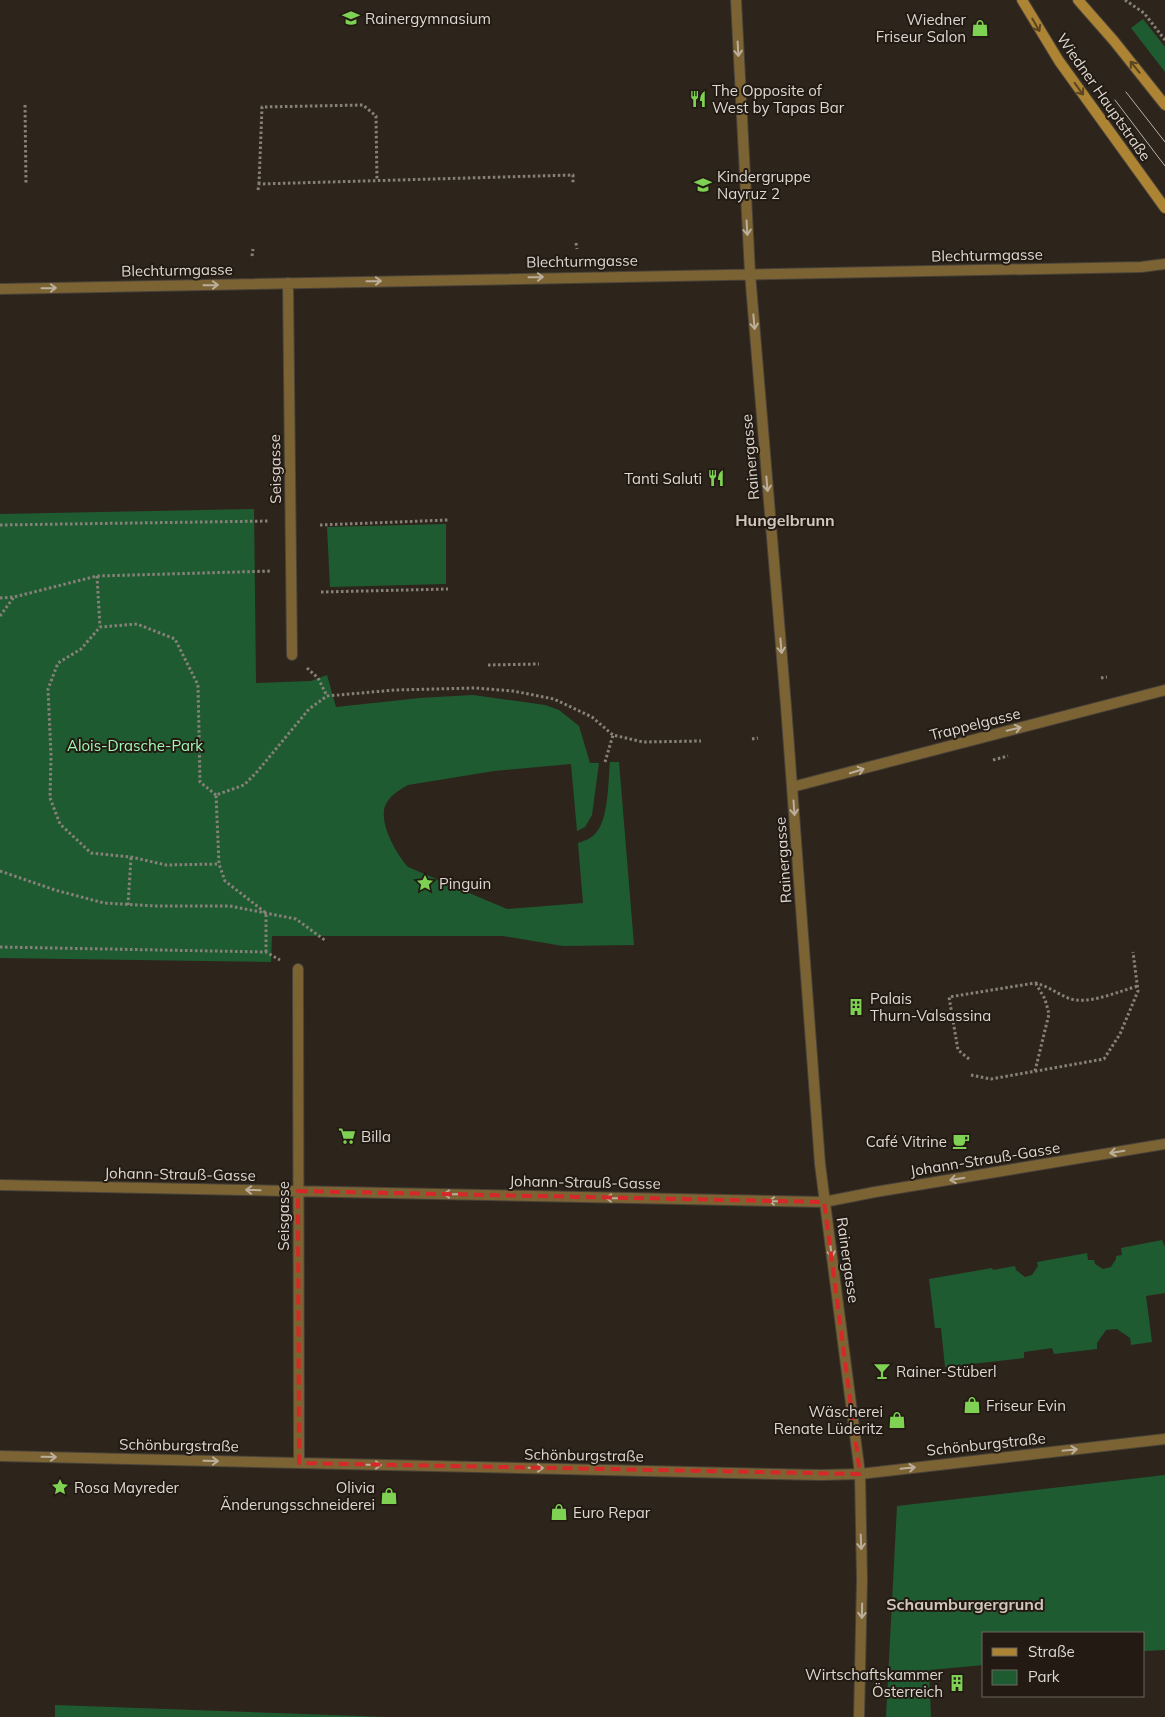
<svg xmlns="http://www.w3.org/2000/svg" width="1165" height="1717" font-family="Mulish,sans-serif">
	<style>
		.green { fill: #1f5b31 }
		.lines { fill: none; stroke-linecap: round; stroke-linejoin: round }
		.street-casing { stroke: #494239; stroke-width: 12 }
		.secondary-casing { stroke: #494239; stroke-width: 12 }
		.path { stroke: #878179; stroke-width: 3; stroke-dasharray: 2.5 2.5; stroke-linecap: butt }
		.street { stroke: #7c6334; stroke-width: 10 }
		.secondary { stroke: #ad8434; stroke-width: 10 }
		.tram { stroke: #b6b0a9; stroke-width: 1 }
		.oneway { stroke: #5a4520 }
		.oneway2 { stroke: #bbaf9b }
		.marked { fill: none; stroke: #d62828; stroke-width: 4; stroke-dasharray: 10 6; stroke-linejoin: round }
		.labels { text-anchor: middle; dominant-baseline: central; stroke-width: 4; stroke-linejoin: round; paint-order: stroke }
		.poi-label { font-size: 15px; fill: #ddd8d2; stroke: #231b13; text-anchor: start }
		.street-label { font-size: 15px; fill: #ddd8d2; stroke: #231b13 }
		.park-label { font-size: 15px; fill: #a0fab4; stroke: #231b13 }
		.neighbourhood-label { font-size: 16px; font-weight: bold; fill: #d1c7bc; stroke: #231b13 }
	</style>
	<rect width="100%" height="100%" fill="#2d251c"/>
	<path class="green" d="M 1143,19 L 1165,47 L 1165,72 L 1131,28 Z
		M 254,509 L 256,683 L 311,681 L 327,675 L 336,707 L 420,698 L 473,695 L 545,705 L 559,710 L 579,726 L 590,763 L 599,763 L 592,815 L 585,827 L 577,831 L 571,764 L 494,771 L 408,785 C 399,790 389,796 385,806 C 379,824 396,854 408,867 L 507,909 L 583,903 L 578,843 C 584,841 590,839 595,834 C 609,820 608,781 610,762 L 619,762 L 634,945 L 563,946 L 503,936 L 272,936 L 271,962 L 0,958 L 0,514 Z
		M 446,524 L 446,584 L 330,587 L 327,527 Z
		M 1162,1240 L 1165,1247 L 1165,1293 L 1146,1296 L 1152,1342 L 1131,1345 L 1130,1338 L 1117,1329 L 1106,1330 L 1097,1343 L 1097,1349 L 1054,1354 L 1052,1348 L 1024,1352 L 1024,1358 L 945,1367 L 941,1328 L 935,1328 L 929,1279 L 992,1268 L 993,1270 L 1015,1266 L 1016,1270 L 1025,1277 L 1032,1275 L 1038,1266 L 1037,1262 L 1087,1253 L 1088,1260 L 1094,1260 L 1095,1264 L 1103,1269 L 1111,1267 L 1116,1259 L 1116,1256 L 1122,1255 L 1121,1248 Z
		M 1165,1475 L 1165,1650 L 1144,1651 L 1144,1633 L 984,1633 L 984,1665 L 929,1670 L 931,1717 L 886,1717 L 897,1506 Z
		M 55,1705 L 387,1717 L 55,1717 Z"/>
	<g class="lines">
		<g class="street-casing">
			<path id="street" d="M 736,0 L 750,273 L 786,706 L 820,1164 L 860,1474 L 862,1579 L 859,1717
				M 288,283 L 292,655
				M 0,289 C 381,281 761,273 1141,267 L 1165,264
				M 792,787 L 1165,690
				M 298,969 L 299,1463
				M 0,1185 L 824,1202 L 875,1192 L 1165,1144
				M 0,1456 L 821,1475 L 860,1474 L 1165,1439"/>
		</g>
		<g class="secondary-casing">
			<path id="secondary" d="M 1022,0 L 1059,61 L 1165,208
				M 1078,0 L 1114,41 L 1165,105"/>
		</g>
		<path class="path" d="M 1125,0 L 1144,13 L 1165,40
			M 25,105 L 26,185
			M 259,184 L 262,107 L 363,105 L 376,116 L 377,181
			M 258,190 L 259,184 L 573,175 L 573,183
			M 576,243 L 577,249
			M 252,256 L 253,249
			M 0,525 L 269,521
			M 320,525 L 448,520
			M 97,576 L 100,627
			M 321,592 L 448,589
			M 0,598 L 14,597 L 97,576 L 272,571
			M 0,616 L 14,597
			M 488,665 L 539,664
			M 307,668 L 318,678 L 327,696
			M 1101,678 L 1107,677
			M 752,739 L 758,738
			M 993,760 L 1008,756
			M 605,762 L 613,735
			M 216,795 L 200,782 L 198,685 L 175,639 L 137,624 L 100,627 L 81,649 L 58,663 L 48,689 L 51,755 L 50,798 L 60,824 L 91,853 L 131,857 L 166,865 L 219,864
			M 0,871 L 55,890 L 104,903 L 155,906 L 230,906 L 296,919 L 326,941
			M 128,905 L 131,857
			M 0,947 L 266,952 L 280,960
			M 266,952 L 266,913 L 225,881 L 219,864 L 216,795 L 244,785 L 256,773 L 309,709 L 327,696 L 395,690 L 475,688 L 513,691 L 554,699 L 592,717 L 613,735 L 643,742 L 701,741
			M 969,1059 L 958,1050 L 949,997 L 1035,983 C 1048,986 1056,993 1068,998 C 1086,1006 1120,991 1138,986
			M 1035,1071 L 1049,1014 L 1045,999 L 1036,984
			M 971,1075 L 991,1079 L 1104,1059 L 1120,1034 L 1138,991 L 1133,952"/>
		<use href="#street" class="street"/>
		<use href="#secondary" class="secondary"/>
		<path class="tram" d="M 1126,92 L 1165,142
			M 1115,100 L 1165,166"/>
	</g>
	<defs><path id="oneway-shaft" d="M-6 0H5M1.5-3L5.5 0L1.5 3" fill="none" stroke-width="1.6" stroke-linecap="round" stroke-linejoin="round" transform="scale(1.25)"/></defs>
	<g class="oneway">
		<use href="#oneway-shaft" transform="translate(1036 25) rotate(60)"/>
		<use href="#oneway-shaft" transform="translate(1135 67) rotate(-129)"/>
		<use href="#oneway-shaft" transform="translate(1079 89) rotate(54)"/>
	</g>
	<g class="oneway2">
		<use href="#oneway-shaft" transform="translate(738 49) rotate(87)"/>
		<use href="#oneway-shaft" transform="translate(747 228) rotate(87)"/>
		<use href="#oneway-shaft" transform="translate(536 277) rotate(-1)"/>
		<use href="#oneway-shaft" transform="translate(374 281) rotate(-1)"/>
		<use href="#oneway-shaft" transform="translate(211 285) rotate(-1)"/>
		<use href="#oneway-shaft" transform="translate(49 288) rotate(-1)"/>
		<use href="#oneway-shaft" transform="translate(754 322) rotate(85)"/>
		<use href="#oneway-shaft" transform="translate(767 484) rotate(85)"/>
		<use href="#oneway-shaft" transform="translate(781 646) rotate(85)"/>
		<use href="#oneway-shaft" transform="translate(1014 729) rotate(-14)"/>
		<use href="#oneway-shaft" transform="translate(857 771) rotate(-17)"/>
		<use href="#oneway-shaft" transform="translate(794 808) rotate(86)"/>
		<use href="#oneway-shaft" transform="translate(1117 1152) rotate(171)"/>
		<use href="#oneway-shaft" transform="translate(957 1179) rotate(170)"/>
		<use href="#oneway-shaft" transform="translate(253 1190) rotate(-179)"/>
		<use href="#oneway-shaft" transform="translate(451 1194) rotate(-179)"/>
		<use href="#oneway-shaft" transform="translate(613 1198) rotate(-179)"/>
		<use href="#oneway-shaft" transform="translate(776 1201) rotate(-179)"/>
		<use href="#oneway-shaft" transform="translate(831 1250) rotate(82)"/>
		<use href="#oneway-shaft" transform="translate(1070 1450) rotate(-6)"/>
		<use href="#oneway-shaft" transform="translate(49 1457) rotate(1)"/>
		<use href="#oneway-shaft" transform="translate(211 1461) rotate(1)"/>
		<use href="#oneway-shaft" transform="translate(374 1465) rotate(1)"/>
		<use href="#oneway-shaft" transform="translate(536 1468) rotate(1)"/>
		<use href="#oneway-shaft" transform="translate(908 1468) rotate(-6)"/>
		<use href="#oneway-shaft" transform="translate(861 1542) rotate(88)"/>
		<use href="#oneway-shaft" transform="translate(862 1611) rotate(91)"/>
	</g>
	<path class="marked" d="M 298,1191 L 824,1202 L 860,1474 L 299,1463 Z"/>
	<defs>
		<g id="school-bare" transform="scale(1.35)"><path d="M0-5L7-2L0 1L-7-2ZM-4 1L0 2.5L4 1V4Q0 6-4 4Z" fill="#7ed153" stroke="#231b13" stroke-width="2.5" paint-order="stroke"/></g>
		<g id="shop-bare" transform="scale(1.35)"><path d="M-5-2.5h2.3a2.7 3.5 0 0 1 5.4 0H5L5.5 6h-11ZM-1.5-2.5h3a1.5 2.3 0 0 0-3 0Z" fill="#7ed153" stroke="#231b13" stroke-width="2.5" paint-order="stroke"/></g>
		<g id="restaurant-bare" transform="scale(1.35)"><path d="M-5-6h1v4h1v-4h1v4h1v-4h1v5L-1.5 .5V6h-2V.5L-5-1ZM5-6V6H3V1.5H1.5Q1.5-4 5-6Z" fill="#7ed153" stroke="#231b13" stroke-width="2.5" paint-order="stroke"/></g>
		<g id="sight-bare" transform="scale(1.35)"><path d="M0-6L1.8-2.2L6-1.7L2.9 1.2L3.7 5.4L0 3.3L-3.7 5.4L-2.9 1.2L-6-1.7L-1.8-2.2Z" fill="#7ed153" stroke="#231b13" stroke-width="2.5" paint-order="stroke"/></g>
		<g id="building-bare" transform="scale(1.35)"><path d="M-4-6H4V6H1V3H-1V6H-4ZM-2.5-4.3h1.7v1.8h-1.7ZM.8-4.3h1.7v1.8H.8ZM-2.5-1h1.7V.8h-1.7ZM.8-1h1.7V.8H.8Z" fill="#7ed153" stroke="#231b13" stroke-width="2.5" paint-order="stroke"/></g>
		<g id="supermarket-bare" transform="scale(1.35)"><path d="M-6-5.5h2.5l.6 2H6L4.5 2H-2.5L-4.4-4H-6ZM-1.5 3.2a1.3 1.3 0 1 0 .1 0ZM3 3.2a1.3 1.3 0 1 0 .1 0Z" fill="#7ed153" stroke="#231b13" stroke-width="2.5" paint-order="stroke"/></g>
		<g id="cafe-bare" transform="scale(1.35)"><path d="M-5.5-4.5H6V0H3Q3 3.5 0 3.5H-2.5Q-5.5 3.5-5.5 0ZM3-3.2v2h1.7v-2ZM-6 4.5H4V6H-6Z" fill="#7ed153" stroke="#231b13" stroke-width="2.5" paint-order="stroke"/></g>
		<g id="bar-bare" transform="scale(1.35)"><path d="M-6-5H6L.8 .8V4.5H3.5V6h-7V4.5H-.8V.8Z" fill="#7ed153" stroke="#231b13" stroke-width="2.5" paint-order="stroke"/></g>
	</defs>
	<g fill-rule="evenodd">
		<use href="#school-bare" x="351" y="18"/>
		<use href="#shop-bare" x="980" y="28"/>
		<use href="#restaurant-bare" x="698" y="99"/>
		<use href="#school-bare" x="703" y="185"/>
		<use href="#restaurant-bare" x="716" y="478"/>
		<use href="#sight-bare" x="425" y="883"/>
		<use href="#building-bare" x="856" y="1007"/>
		<use href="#supermarket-bare" x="347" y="1136"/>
		<use href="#cafe-bare" x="961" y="1141"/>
		<use href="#bar-bare" x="882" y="1371"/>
		<use href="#shop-bare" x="972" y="1405"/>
		<use href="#shop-bare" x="897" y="1420"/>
		<use href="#sight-bare" x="60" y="1487"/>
		<use href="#shop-bare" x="389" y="1496"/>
		<use href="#shop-bare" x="559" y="1512"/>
		<use href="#building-bare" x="957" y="1683"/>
	</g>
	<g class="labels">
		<g class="poi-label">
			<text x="365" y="18">Rainergymnasium</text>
			<text x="966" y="19" text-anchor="end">Wiedner<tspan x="966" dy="17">Friseur Salon</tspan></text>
			<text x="712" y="90">The Opposite of<tspan x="712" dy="17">West by Tapas Bar</tspan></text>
			<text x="717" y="176">Kindergruppe<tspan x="717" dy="17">Nayruz 2</tspan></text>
			<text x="702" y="478" text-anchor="end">Tanti Saluti</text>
			<text x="439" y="883">Pinguin</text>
			<text x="870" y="998">Palais<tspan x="870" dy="17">Thurn-Valsassina</tspan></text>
			<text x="361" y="1136">Billa</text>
			<text x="947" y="1141" text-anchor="end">Café Vitrine</text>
			<text x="896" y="1371">Rainer-Stüberl</text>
			<text x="986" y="1405">Friseur Evin</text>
			<text x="883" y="1411" text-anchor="end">Wäscherei<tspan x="883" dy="17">Renate Lüderitz</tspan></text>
			<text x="74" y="1487">Rosa Mayreder</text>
			<text x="375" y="1487" text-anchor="end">Olivia<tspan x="375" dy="17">Änderungsschneiderei</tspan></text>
			<text x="573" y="1512">Euro Repar</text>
			<text x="943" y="1674" text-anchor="end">Wirtschaftskammer<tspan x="943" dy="17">Österreich</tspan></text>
		</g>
		<g class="street-label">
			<text transform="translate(1104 97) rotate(55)">Wiedner Hauptstraße</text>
			<text transform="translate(987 255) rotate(-1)">Blechturmgasse</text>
			<text transform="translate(582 261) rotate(-1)">Blechturmgasse</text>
			<text transform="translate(177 270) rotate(-1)">Blechturmgasse</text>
			<text transform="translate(750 457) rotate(-95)">Rainergasse</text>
			<text transform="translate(275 469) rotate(-91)">Seisgasse</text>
			<text transform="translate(975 724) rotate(-14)">Trappelgasse</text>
			<text transform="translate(783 860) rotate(-94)">Rainergasse</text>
			<text transform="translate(985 1159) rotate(-9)">Johann-Strauß-Gasse</text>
			<text transform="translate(180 1174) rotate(1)">Johann-Strauß-Gasse</text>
			<text transform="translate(585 1182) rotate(1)">Johann-Strauß-Gasse</text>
			<text transform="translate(283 1216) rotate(-90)">Seisgasse</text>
			<text transform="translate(848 1260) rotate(82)">Rainergasse</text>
			<text transform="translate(986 1444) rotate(-6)">Schönburgstraße</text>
			<text transform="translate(179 1445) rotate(1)">Schönburgstraße</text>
			<text transform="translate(584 1455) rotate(1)">Schönburgstraße</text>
		</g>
		<g class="park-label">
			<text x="135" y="745">Alois-Drasche-Park</text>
		</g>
		<g class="neighbourhood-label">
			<text x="785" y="520">Hungelbrunn</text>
			<text x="965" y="1604">Schaumburgergrund</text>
		</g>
	</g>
	<rect x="982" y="1632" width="162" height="65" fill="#231b13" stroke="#6d675f"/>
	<rect x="992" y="1648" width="25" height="8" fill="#ad8434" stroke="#6d675f"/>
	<text x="1028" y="1657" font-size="15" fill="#ddd8d2">Straße</text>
	<rect x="992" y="1670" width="25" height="15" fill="#1f5b31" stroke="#6d675f"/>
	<text x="1028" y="1682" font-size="15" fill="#ddd8d2">Park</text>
</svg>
